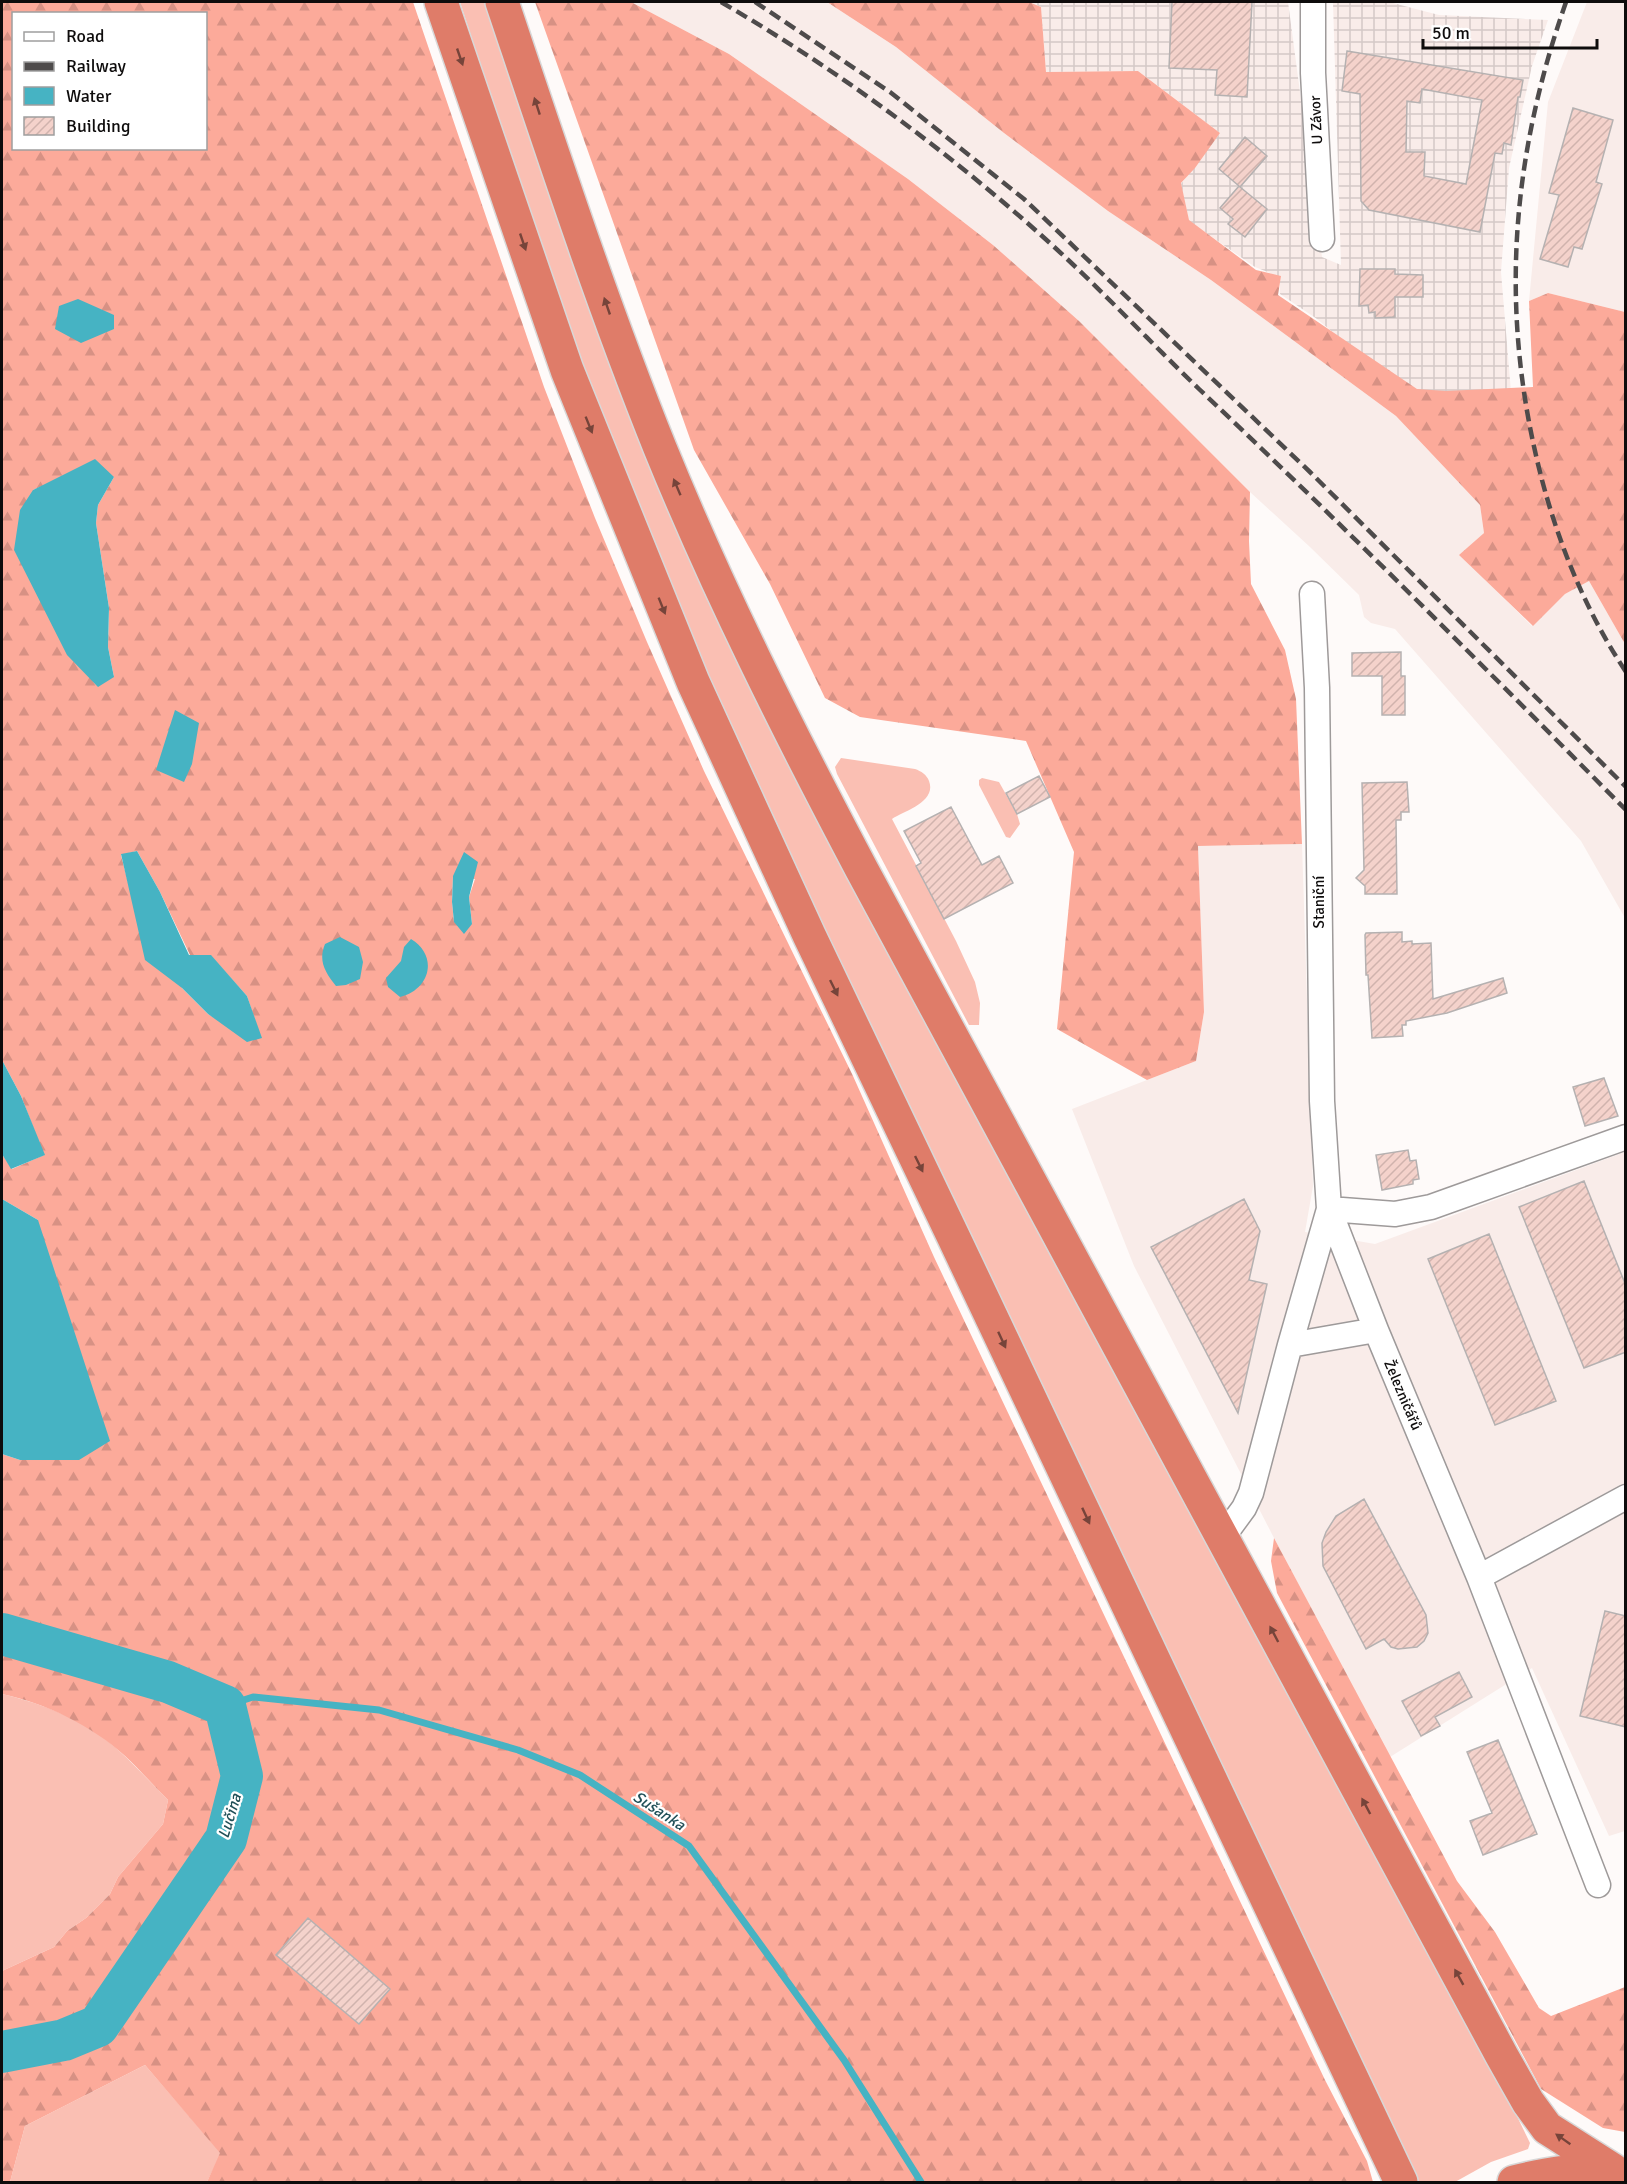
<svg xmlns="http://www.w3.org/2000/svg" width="1627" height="2184" font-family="Signika,sans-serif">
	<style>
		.built { fill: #f9ece9 }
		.industrial { fill: url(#industrial-grid) }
		.grass { fill: #fabfb3 }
		.forest { fill: url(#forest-firs); fill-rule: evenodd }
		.water { fill: #46b3c3 }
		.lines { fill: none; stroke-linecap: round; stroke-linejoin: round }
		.stream { stroke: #46b3c3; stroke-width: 7 }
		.river { stroke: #46b3c3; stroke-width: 42 }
		.building { fill: url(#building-hatch); stroke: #b5b1b1; stroke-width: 1.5; fill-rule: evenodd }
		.street-casing { stroke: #9e9a9a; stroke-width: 27 }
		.highway-casing { stroke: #d8d8d8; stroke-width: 36 }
		.street { stroke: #fff; stroke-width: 24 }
		.highway { stroke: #df7c69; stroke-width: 33 }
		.rail { stroke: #4e4b4b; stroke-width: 4.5; stroke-dasharray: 12 6; stroke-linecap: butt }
		.oneway { fill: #76443a }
		.labels { text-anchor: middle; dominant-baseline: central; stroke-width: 4.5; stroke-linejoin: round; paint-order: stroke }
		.street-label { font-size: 15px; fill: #0e0c0c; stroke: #fff }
		.water-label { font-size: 16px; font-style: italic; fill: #215058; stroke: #fff }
	</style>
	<defs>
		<pattern id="industrial-grid" width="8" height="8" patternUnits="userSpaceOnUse" patternTransform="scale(1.5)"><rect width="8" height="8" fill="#f9ece9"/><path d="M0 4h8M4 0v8" fill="none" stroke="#d4c9c7"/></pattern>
		<pattern id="forest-firs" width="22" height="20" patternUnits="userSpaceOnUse" patternTransform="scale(1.5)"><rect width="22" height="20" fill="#fcaa9a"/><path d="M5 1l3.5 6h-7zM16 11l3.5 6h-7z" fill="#d79184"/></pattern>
		<pattern id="building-hatch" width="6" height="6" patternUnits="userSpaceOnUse" patternTransform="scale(1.5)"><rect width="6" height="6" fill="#f4d2cb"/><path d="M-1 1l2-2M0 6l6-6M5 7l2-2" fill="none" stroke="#d0b3ad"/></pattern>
	</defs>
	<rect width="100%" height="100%" fill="#fefaf9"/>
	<path class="built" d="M 631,2 L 827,2 L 896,47 L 1004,133 L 1108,211 L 1211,280 L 1396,416 L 1480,505 L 1484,533 L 1460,555 L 1532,626 L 1565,594 L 1589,581 L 1625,644 L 1625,918 L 1581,841 L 1395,629 L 1371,623 L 1364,617 L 1359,595 L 1310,547 L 1250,492 L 1079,321 L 993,245 L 908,179 L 729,54 Z
		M 1587,2 L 1625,2 L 1625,312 L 1548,293 L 1529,301 L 1548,102 Z
		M 1302,844 L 1313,1186 L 1305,1232 L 1375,1244 L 1625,1152 L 1625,1831 L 1609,1836 L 1532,1668 L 1390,1757 L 1274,1538 L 1134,1266 L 1072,1109 L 1196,1061 L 1204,1012 L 1198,846 Z"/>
	<path class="industrial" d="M 1029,2 L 1288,2 L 1322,257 L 1341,265 L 1333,2 L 1389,2 L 1439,15 L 1548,20 L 1532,66 L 1509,168 L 1501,272 L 1512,404 L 1424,409 L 1317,319 L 1280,294 L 1280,277 L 1255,267 L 1189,221 L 1181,184 L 1220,133 L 1138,71 L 1046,72 L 1041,7 Z"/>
	<path class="grass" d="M 460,2 L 487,2 L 613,364 L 1509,2100 L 1530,2143 L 1528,2149 L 1491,2162 L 1455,2182 L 1417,2182 L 760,796 L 632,499 L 539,245 Z
		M 841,758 L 915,769 C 921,771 927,775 929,781 C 937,802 904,811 892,819 L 956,941 L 975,982 L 980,1003 L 979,1025 L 969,1025 L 837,774 L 835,767 Z
		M 982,778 L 999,782 L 1017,814 L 1020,824 L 1010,838 L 1006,837 L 979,785 L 979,780 Z
		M 2,1694 C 36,1702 75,1716 104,1738 C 127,1756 147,1779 168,1800 L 163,1824 L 118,1877 L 110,1894 L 86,1918 L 67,1931 L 54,1947 L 2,1971 Z
		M 145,2065 L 221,2153 L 207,2182 L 10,2182 L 25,2126 Z"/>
	<path class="forest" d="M 2,2 L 413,2 L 544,387 L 595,518 L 647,642 L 704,771 L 853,1076 L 934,1257 L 1325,2080 L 1367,2161 L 1373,2182 L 207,2182 L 220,2153 L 145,2065 L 25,2126 L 10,2182 L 2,2182 L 2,1971 L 54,1947 L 67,1931 L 86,1918 L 110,1894 L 118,1877 L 163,1824 L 168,1800 C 154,1786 140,1770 125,1756 C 91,1725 47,1704 2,1694 L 2,1454 L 20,1460 L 38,1220 L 2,1199 L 2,1154 L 12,1169 L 44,1155 L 21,1096 L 2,1060 ZM 14,14 L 206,14 L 206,148 L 14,148 ZM 114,477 L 98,505 L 96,523 L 109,608 L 108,647 L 114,677 L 33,490 L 61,478 ZM 137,851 L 160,892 L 190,955 L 211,956 L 247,996 L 261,1038 L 224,1024 L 208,1014 L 182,988 L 133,902 L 121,855 ZM 453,876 L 475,879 L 469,897 L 472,924 L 454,922 L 452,902 Z
		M 535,2 L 631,2 L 729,54 L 908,179 L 993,245 L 1079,321 L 1250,492 L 1249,541 L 1251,584 L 1285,650 L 1296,699 L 1302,844 L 1198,846 L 1204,1012 L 1196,1061 L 1147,1080 L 1057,1029 L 1074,852 L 1026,741 L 860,717 L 825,698 L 770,584 L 694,450 Z
		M 827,2 L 1029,2 L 1041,7 L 1046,72 L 1138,71 L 1220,133 L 1195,168 L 1181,183 L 1189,220 L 1256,270 L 1281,276 L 1278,295 L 1417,389 L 1446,391 L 1533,387 L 1529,301 L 1548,293 L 1625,312 L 1625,644 L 1589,581 L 1565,594 L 1533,626 L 1459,555 L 1484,533 L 1480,505 L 1396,416 L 1211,280 L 1108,211 L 1004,133 L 896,47 Z
		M 1274,1538 L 1457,1881 L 1495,1932 L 1539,2008 L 1551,2016 L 1625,1987 L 1625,2132 L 1603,2128 L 1541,2089 L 1277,1593 L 1271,1561 Z"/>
	<path class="water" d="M 78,299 L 114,315 L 114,329 L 81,343 L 55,329 L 59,306 Z
		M 95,459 L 114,477 L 98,505 L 96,523 L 109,608 L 108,647 L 114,677 L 98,687 L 67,655 L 14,550 L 20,510 L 33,490 Z
		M 175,710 L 199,723 L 192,764 L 184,782 L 156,770 Z
		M 137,851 L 160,892 L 189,955 L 211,955 L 247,996 L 262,1038 L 247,1042 L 208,1014 L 182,988 L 145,960 L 121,854 Z
		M 464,852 L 478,862 L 469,897 L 472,924 L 464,934 L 454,922 L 452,902 L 453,876 Z
		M 340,937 L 359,947 L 363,962 L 360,979 L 346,985 L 336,986 C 325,972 318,961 325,944 Z
		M 411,939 C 439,956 430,990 400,997 L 388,987 L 386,978 L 401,961 L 404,947 Z
		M 2,1060 L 21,1096 L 45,1155 L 11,1169 L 2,1154 Z
		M 2,1199 L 38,1220 L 110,1441 L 79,1460 L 20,1460 L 2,1454 Z
		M 256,1790 L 241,1840 L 224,1793 Z"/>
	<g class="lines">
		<path class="stream" d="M 225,1706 L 253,1697 L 379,1710 L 518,1750 L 580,1775 L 689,1846 L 844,2060 L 921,2182"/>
		<path class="river" d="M 2,1634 L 168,1682 L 225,1706 L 242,1776 L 226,1839 L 98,2026 L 64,2040 L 2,2052"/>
	</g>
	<path class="building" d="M 1172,2 L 1252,2 L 1247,97 L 1215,95 L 1217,70 L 1169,68 Z
		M 1347,51 L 1523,80 L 1520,97 L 1518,97 L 1511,145 L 1504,143 L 1502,154 L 1495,153 L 1480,232 L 1369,210 L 1361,201 L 1360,94 L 1342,91 ZM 1422,89 L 1482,100 L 1466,184 L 1424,176 L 1425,152 L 1406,152 L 1407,101 L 1420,103 Z
		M 1573,108 L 1613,120 L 1596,182 L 1602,184 L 1582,249 L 1574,247 L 1568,267 L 1540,259 L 1559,195 L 1549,193 Z
		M 1245,137 L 1267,156 L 1240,187 L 1267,209 L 1245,237 L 1228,224 L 1233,219 L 1220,208 L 1239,186 L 1219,169 Z
		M 1360,269 L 1395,269 L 1395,274 L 1423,275 L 1423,297 L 1395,297 L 1395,317 L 1375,318 L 1375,312 L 1369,313 L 1368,305 L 1359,306 Z
		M 1401,652 L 1401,676 L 1405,676 L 1405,715 L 1382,715 L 1382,676 L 1352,676 L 1352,653 Z
		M 1039,776 L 1050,797 L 1017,814 L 1006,793 Z
		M 1407,782 L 1409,812 L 1401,812 L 1401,820 L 1396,820 L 1397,894 L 1365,894 L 1365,886 L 1356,878 L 1364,870 L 1362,783 Z
		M 951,807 L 982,865 L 999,856 L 1013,883 L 944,919 L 916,866 L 921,863 L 904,831 Z
		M 1402,932 L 1402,942 L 1412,941 L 1412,944 L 1431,943 L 1433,999 L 1503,978 L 1507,993 L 1447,1013 L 1406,1021 L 1406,1025 L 1402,1025 L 1403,1036 L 1372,1038 L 1368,975 L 1366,975 L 1365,935 L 1366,933 Z
		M 1604,1078 L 1618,1116 L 1585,1126 L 1573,1087 Z
		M 1408,1150 L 1410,1161 L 1416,1160 L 1419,1179 L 1413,1180 L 1413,1184 L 1382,1190 L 1376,1155 Z
		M 1584,1181 L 1626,1286 L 1626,1352 L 1584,1368 L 1519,1207 Z
		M 1244,1199 L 1260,1231 L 1249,1280 L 1267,1284 L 1238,1413 L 1151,1247 Z
		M 1489,1234 L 1556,1401 L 1495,1425 L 1428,1259 Z
		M 1364,1499 L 1426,1615 L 1428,1633 L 1424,1641 L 1417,1647 L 1398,1649 L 1391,1647 L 1384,1639 L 1366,1649 L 1323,1566 L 1322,1543 L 1326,1532 L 1336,1516 Z
		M 1605,1611 L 1626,1616 L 1626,1727 L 1580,1716 Z
		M 1459,1672 L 1472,1697 L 1435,1717 L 1440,1726 L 1421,1736 L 1402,1701 Z
		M 1498,1740 L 1537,1834 L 1483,1855 L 1470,1821 L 1492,1813 L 1467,1752 Z
		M 308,1918 L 390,1989 L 359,2024 L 276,1955 Z"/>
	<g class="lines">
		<g class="street-casing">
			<path id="street" d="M 1313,2 L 1313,73 L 1322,239
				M 1376,1330 L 1329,1209 L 1395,1214 L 1431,1207 L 1626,1137
				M 1290,1345 L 1329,1209 L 1322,1101 L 1317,688 L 1312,594
				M 1222,1538 L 1244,1508 L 1251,1493 L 1290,1345 L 1376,1330 L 1479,1577 L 1626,1497
				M 1479,1577 L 1598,1885"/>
		</g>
		<g class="highway-casing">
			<path id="highway" d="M 441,2 L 567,370 L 693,682 L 809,935 L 953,1236 L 1401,2182
				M 502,2 C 552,151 601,301 660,448 C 719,593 789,732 862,870 L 1502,2056 L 1528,2102 L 1547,2128 L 1613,2170
				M 1514,2182 C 1549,2173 1576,2169 1612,2170"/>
		</g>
		<use href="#street" class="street"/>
		<use href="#highway" class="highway"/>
		<path class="rail" d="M 721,2 C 836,69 942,147 1041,235 C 1096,284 1146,338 1199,389 C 1344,526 1485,668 1626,810
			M 755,2 L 890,92 L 1024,199 L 1310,472 L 1626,787
			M 1566,2 C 1510,162 1499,315 1542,480 C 1560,548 1587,613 1626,672"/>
	</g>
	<defs><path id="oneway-solid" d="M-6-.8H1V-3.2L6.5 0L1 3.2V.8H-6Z" transform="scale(1.5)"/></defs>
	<g class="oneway">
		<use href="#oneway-solid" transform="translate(460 57) rotate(71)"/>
		<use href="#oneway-solid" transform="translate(537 106) rotate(-108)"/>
		<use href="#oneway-solid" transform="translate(523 242) rotate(71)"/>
		<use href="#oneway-solid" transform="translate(607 306) rotate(-109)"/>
		<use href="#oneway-solid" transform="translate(589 425) rotate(68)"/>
		<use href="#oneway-solid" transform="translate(677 487) rotate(-113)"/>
		<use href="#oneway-solid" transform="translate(662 606) rotate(68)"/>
		<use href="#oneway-solid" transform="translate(834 988) rotate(64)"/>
		<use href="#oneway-solid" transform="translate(919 1164) rotate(64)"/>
		<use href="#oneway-solid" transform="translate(1002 1340) rotate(65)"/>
		<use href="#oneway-solid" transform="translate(1086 1516) rotate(65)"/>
		<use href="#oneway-solid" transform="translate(1274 1634) rotate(-118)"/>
		<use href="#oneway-solid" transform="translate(1366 1806) rotate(-118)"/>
		<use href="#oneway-solid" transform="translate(1459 1977) rotate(-119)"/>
		<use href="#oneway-solid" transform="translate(1563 2139) rotate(-145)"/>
	</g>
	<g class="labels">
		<g class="street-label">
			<text transform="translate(1316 120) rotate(-93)">U Závor</text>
			<text transform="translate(1319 902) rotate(-90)">Staniční</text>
			<text transform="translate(1403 1395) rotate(67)">Železničářů</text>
		</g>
		<g class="water-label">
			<text transform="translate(659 1811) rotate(33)">Sušanka</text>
			<text transform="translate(230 1816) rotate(-73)">Lučina</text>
		</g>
	</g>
	<rect width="1627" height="2184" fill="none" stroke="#0e0c0c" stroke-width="6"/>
	<rect x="12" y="12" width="195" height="138" fill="#ffffff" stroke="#9f9e9e" stroke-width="1.5"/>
	<rect x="24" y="32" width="30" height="9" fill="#ffffff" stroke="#9f9e9e" stroke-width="1.5"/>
	<text x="66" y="42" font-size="18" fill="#0e0c0c">Road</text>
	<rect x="24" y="62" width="30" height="9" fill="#4e4b4b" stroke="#9f9e9e" stroke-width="1.5"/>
	<text x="66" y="72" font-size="18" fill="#0e0c0c">Railway</text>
	<rect x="24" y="87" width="30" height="18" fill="#46b3c3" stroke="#9f9e9e" stroke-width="1.5"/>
	<text x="66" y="102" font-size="18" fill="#0e0c0c">Water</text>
	<rect x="24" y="117" width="30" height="18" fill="url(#building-hatch)" stroke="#9f9e9e" stroke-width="1.5"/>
	<text x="66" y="132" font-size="18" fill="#0e0c0c">Building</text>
	<path d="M1423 39v9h174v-9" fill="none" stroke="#0e0c0c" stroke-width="3"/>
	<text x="1432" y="39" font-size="18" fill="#0e0c0c" stroke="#ffffff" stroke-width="4.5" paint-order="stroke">50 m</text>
</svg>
